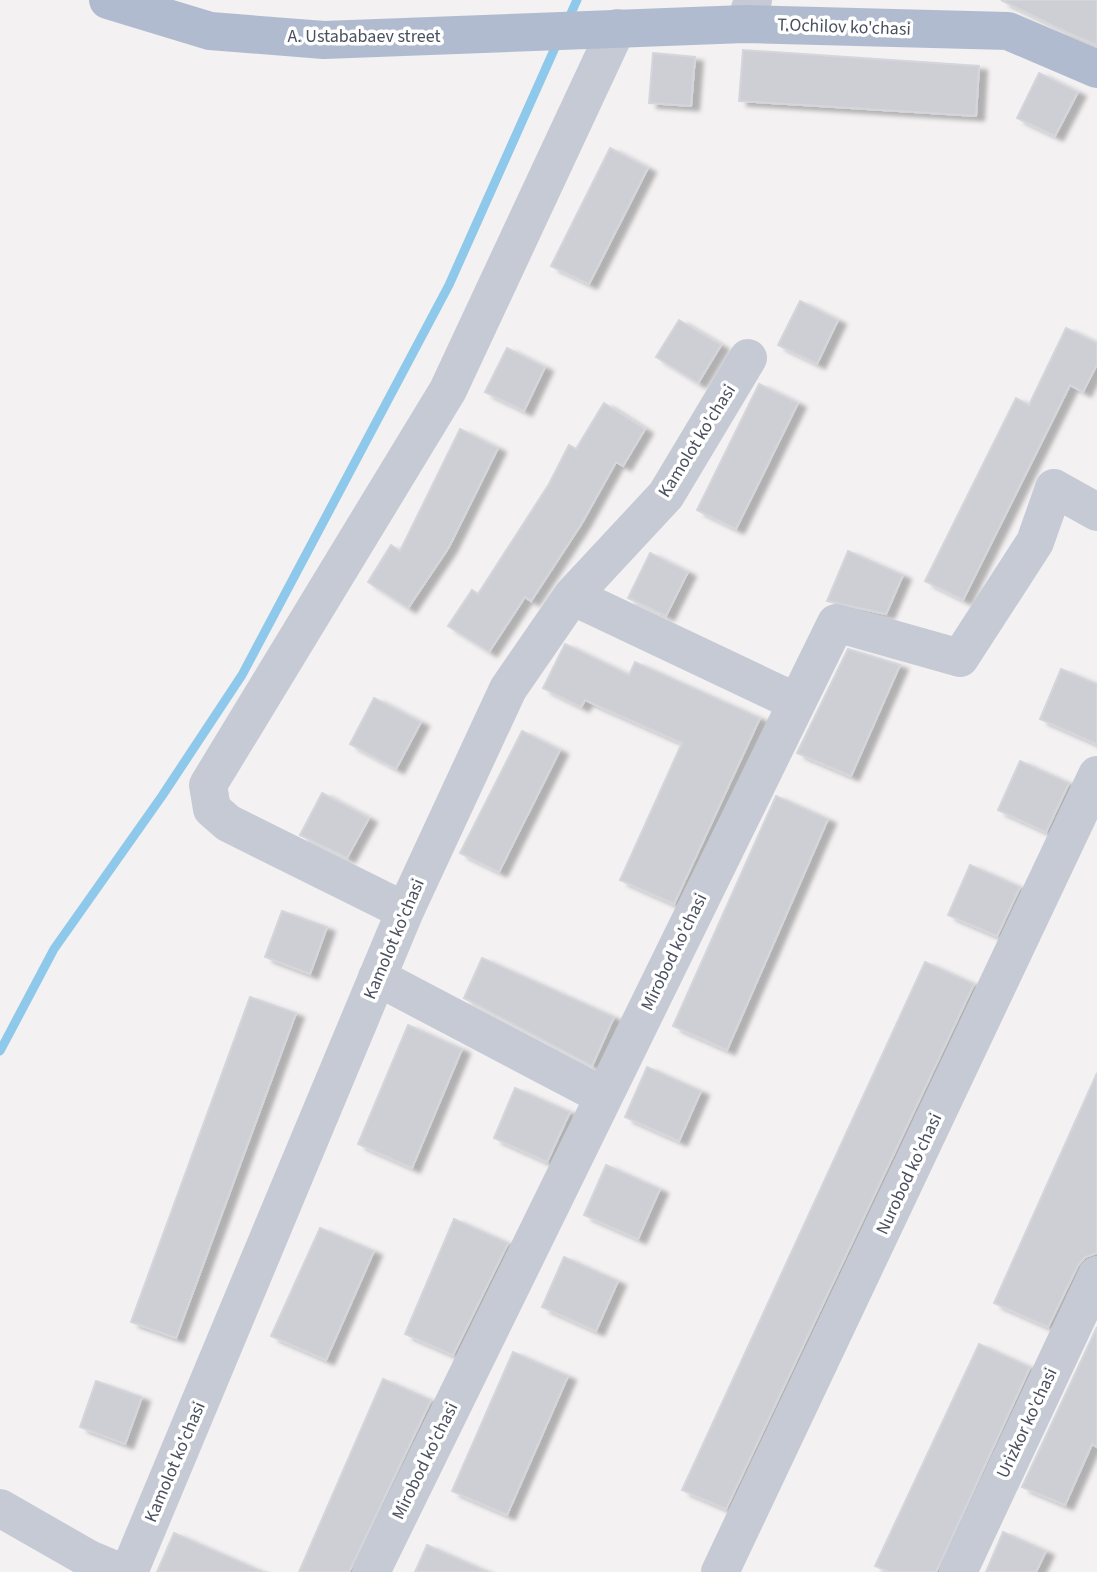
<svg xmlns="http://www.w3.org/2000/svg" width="1097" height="1572" font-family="'Source Sans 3',sans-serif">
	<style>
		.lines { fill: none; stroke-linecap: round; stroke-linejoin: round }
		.stream { stroke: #8ec9eb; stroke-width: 9 }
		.building { fill: #cecfd5; stroke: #d5d6dc; stroke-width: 2; filter: url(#shadow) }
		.minor { stroke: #c5cad5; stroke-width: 38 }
		.major { stroke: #b1bbcf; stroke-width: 38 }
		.labels { text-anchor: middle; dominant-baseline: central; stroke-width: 7; stroke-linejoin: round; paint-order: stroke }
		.street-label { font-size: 18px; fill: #49505e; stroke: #fff }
	</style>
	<defs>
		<filter id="shadow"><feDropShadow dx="8" dy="4.5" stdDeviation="2" flood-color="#0004"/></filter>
	</defs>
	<rect width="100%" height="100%" fill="#f3f1f1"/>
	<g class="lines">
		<path class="stream" d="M 567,22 L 577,0
			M 0,1051 L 54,949 L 162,796 L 242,675 L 449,285 L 558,41"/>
	</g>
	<path class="building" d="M 1001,0 L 1097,0 L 1097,45 L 1066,32 Z
		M 743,50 L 979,66 L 976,116 L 739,101 Z
		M 653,53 L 695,57 L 691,106 L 649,103 Z
		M 1039,73 L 1078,92 L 1055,136 L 1017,118 Z
		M 610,148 L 648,168 L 589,284 L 551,266 Z
		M 800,301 L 838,320 L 817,364 L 778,345 Z
		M 679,320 L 721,345 L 698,383 L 656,357 Z
		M 1066,328 L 1097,343 L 1097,364 L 1083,392 L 1070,385 L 963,600 L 925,581 L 1016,398 L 1029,405 Z
		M 507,348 L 545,367 L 524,411 L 485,392 Z
		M 759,384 L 798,403 L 736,529 L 697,510 Z
		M 604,403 L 645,429 L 623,466 L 616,462 L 582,523 L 531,601 L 525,597 L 489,652 L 448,626 L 472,590 L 478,594 L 549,484 L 569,445 L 576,449 Z
		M 460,429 L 498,448 L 449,547 L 408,608 L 368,582 L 391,545 L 400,551 Z
		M 848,551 L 903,575 L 886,614 L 827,601 Z
		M 650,553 L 688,572 L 666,616 L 628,598 Z
		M 565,644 L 629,675 L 635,662 L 760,718 L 674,904 L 620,880 L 682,743 L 585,700 L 581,707 L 543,688 Z
		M 848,649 L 900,665 L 851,776 L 797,753 Z
		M 1061,669 L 1097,684 L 1097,744 L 1040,719 Z
		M 374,698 L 421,722 L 396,769 L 350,744 Z
		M 522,731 L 560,750 L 499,872 L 460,853 Z
		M 1020,761 L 1069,783 L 1046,832 L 998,810 Z
		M 322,793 L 369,818 L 347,858 L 300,835 Z
		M 776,796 L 828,819 L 727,1050 L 673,1026 Z
		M 970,865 L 1020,887 L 997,936 L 948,915 Z
		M 282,911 L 327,927 L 310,974 L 265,957 Z
		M 482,958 L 614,1017 L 592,1066 L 464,998 Z
		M 925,962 L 974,984 L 726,1509 L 682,1490 Z
		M 250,997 L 296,1013 L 176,1338 L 131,1322 Z
		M 408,1025 L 462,1049 L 412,1168 L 358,1144 Z
		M 647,1067 L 701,1091 L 679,1141 L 625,1117 Z
		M 1097,1073 L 1097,1253 L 1085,1257 L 1078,1265 L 1048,1327 L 994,1303 Z
		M 515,1088 L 570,1112 L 547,1162 L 494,1138 Z
		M 606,1165 L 660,1189 L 638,1239 L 584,1215 Z
		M 454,1219 L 508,1243 L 453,1355 L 405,1334 Z
		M 320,1228 L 374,1251 L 326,1360 L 271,1336 Z
		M 564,1257 L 618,1281 L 596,1331 L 542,1307 Z
		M 1097,1327 L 1097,1447 L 1092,1444 L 1065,1505 L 1022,1487 Z
		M 979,1344 L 1030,1367 L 936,1572 L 889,1572 L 875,1566 Z
		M 513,1352 L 568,1376 L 507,1515 L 452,1491 Z
		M 383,1379 L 431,1400 L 349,1572 L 299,1572 Z
		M 96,1381 L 142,1397 L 125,1444 L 80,1427 Z
		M 1003,1532 L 1046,1551 L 1036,1572 L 986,1572 Z
		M 174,1533 L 263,1572 L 157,1572 Z
		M 427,1545 L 488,1572 L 415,1572 Z"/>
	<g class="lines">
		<path class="minor" d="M 745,24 L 753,0
			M 572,596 L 796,702
			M 405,911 L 228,823 L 212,809 L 208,785 L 448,390 L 617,28
			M 377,977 L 603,1096
			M 0,1508 L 89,1559 L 120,1572
			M 129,1572 L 405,911 L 508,689 L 572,596 L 666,495 L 748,358
			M 371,1572 L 836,623 L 960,658 L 1035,542 L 1054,488 L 1097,512
			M 720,1572 L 1097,775
			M 958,1572 L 1097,1275"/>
		<path class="major" d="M 108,0 L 210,31 L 324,40 L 745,24 L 1008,31 L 1097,69"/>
	</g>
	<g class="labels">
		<g class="street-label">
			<text transform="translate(844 27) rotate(2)">T.Ochilov ko'chasi</text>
			<text x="364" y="36">A. Ustababaev street</text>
			<text transform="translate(697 441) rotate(-58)">Kamolot ko'chasi</text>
			<text transform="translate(394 939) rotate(-67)">Kamolot ko'chasi</text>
			<text transform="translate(674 952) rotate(-64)">Mirobod ko'chasi</text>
			<text transform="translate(909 1174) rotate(-65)">Nurobod ko'chasi</text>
			<text transform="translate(1027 1423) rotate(-65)">Urizkor ko'chasi</text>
			<text transform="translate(425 1461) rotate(-64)">Mirobod ko'chasi</text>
			<text transform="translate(175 1462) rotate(-67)">Kamolot ko'chasi</text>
		</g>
	</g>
</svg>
